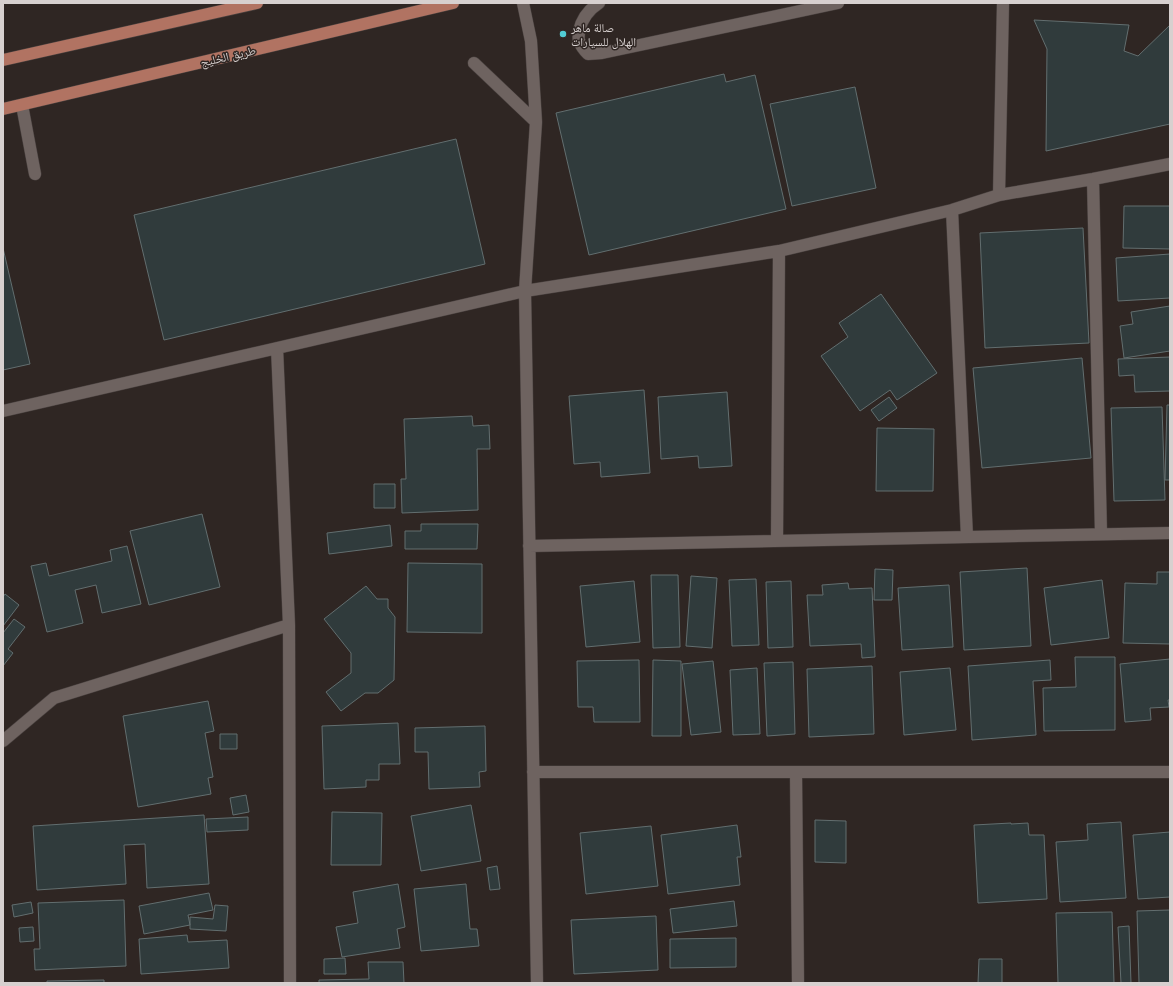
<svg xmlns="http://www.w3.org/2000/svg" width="1173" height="986" font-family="Poppins,'Noto Naskh Arabic',sans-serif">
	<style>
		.building { fill: #303b3c; stroke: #626e6f }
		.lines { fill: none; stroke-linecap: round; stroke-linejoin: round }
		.minor-casing { stroke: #49413f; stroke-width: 13 }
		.major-casing { stroke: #49413f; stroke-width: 13 }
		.minor { stroke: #6e6360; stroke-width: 12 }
		.major { stroke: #b17362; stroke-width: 12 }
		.poi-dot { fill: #51ccd4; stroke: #2f2623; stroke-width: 1.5 }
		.labels { text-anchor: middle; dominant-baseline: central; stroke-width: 3; stroke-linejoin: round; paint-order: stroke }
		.poi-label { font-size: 12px; fill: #d7d0cf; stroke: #2f2623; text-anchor: start }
		.street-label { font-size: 12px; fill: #d7d0cf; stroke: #2f2623 }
	</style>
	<rect width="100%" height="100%" fill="#2f2623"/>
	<path class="building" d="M 1034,20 L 1129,25 L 1124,51 L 1138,56 L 1170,25 L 1170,124 L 1046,151 L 1047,49 Z
		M 724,74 L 726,82 L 755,75 L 786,209 L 589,255 L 556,113 Z
		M 855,87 L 876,188 L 792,206 L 770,104 Z
		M 456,139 L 485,264 L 164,340 L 134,215 Z
		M 1124,206 L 1170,206 L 1170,249 L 1123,248 Z
		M 1083,228 L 1089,343 L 985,348 L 980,233 Z
		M 3,248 L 30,364 L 3,370 Z
		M 1170,254 L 1170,298 L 1118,301 L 1116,258 Z
		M 881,294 L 937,373 L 897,400 L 890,390 L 860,411 L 821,356 L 848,337 L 839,323 Z
		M 1170,306 L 1170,351 L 1124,358 L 1120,326 L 1133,324 L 1131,312 Z
		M 1170,357 L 1170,391 L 1135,392 L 1134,375 L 1119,376 L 1118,359 Z
		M 1082,358 L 1091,458 L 982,468 L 973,368 Z
		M 644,390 L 650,473 L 601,477 L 600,462 L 574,464 L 569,396 Z
		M 727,392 L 732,466 L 699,468 L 698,456 L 661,459 L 658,397 Z
		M 889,397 L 897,408 L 879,421 L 871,410 Z
		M 1167,405 L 1170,405 L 1170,480 L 1165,480 Z
		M 1162,407 L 1165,500 L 1114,501 L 1111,408 Z
		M 472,416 L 473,426 L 489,425 L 490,449 L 477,449 L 478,510 L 402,513 L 401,479 L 406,479 L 404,419 Z
		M 877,428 L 934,429 L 933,491 L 876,491 Z
		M 374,484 L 395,484 L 395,508 L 374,508 Z
		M 202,514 L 220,587 L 149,605 L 130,531 Z
		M 421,524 L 478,524 L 477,549 L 405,549 L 405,531 L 421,531 Z
		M 390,525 L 392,546 L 329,554 L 327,533 Z
		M 127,546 L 141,604 L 102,613 L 96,585 L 75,590 L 83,623 L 47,632 L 31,566 L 46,563 L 49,576 L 112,561 L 110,550 Z
		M 408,563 L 482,564 L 482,633 L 407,632 Z
		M 1027,568 L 1031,646 L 964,650 L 960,572 Z
		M 875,569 L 893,570 L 892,600 L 874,600 Z
		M 1157,572 L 1170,572 L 1170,644 L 1123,643 L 1125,583 L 1157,584 Z
		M 651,575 L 678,575 L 680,647 L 653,648 Z
		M 691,576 L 717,578 L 712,648 L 686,646 Z
		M 756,579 L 759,645 L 732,646 L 729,580 Z
		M 1102,580 L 1109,638 L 1051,645 L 1044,588 Z
		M 634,581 L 640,642 L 586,647 L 580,586 Z
		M 791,581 L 793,647 L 768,648 L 766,582 Z
		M 848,583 L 849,589 L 872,588 L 875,657 L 862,658 L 861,644 L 810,646 L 807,595 L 823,595 L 822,585 Z
		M 949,585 L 953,647 L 902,650 L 898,588 Z
		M 366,586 L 377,599 L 388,599 L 388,608 L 395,617 L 394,680 L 378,693 L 365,693 L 341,711 L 326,692 L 351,673 L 351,653 L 324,619 Z
		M 5,594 L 19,605 L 3,626 L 3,597 Z
		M 14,619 L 25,627 L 8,649 L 13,653 L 3,666 L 3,633 Z
		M 1075,657 L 1115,657 L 1115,730 L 1044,731 L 1043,688 L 1076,687 Z
		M 1170,659 L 1170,700 L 1168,700 L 1169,707 L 1150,708 L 1151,720 L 1125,722 L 1120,664 Z
		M 639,660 L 640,722 L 594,722 L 593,707 L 578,707 L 577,661 Z
		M 653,660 L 681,661 L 681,736 L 652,736 Z
		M 1050,660 L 1051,680 L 1033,681 L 1036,735 L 972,740 L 968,666 Z
		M 713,661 L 721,732 L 691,735 L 682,664 Z
		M 793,662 L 795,734 L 767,736 L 764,663 Z
		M 872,666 L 874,734 L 809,737 L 807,669 Z
		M 757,668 L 760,734 L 733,735 L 730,670 Z
		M 950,668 L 956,730 L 904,735 L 900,672 Z
		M 208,701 L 214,731 L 205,733 L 213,777 L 208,778 L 211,794 L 138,807 L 123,716 Z
		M 398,723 L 400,764 L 379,764 L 379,780 L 366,780 L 366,787 L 324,789 L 322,726 Z
		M 485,726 L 486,771 L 479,772 L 480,787 L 429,789 L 428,752 L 415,752 L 415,728 Z
		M 220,734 L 237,734 L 237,749 L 220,749 Z
		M 246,795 L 249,812 L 233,815 L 230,798 Z
		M 471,805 L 481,861 L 421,871 L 411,816 Z
		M 332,812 L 382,813 L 381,865 L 331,865 Z
		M 204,815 L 209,884 L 147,888 L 145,844 L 124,845 L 126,884 L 37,890 L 33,826 Z
		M 248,817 L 248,830 L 207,832 L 206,819 Z
		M 815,820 L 846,821 L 846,863 L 815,862 Z
		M 1121,822 L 1126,898 L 1060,902 L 1056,842 L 1088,840 L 1087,824 Z
		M 1011,823 L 1011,824 L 1028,823 L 1029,835 L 1044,835 L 1047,899 L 978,903 L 974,825 Z
		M 737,825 L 741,857 L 737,857 L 740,885 L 668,894 L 661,835 Z
		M 651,826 L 658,886 L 586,894 L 580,833 Z
		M 1170,832 L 1170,897 L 1138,899 L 1133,835 Z
		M 497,866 L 500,889 L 490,890 L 487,868 Z
		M 398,884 L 405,927 L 397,929 L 400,948 L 342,957 L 336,927 L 358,923 L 353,892 Z
		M 466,884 L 470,929 L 477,929 L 479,946 L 421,951 L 414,889 Z
		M 209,893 L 213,910 L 188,915 L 190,925 L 144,934 L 139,906 Z
		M 124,900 L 126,966 L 35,970 L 34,949 L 40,949 L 38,903 Z
		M 734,901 L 737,926 L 673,933 L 670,909 Z
		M 31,902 L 33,913 L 14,917 L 12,905 Z
		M 215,905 L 228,906 L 226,931 L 190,929 L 190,917 L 213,919 Z
		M 1170,910 L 1170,983 L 1139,983 L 1137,911 Z
		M 1112,912 L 1114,983 L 1058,983 L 1056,913 Z
		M 656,916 L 658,970 L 574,974 L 571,920 Z
		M 1129,926 L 1131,983 L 1121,983 L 1118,927 Z
		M 33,927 L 34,941 L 20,942 L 19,928 Z
		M 187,935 L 188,942 L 227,940 L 229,968 L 141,974 L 139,939 Z
		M 736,938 L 736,967 L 670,968 L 670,939 Z
		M 345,958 L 346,974 L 324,974 L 324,959 Z
		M 979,959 L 1002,959 L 1002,983 L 978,983 Z
		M 368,962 L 403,962 L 404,983 L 319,983 L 319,980 L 369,979 Z
		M 104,980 L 104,983 L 47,983 L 47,981 Z"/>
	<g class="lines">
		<g class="minor-casing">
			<path id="minor" d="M 523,3 L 531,41 L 536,122 L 525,291 L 537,983
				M 599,3 C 588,10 582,18 579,31 C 579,35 578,38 579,41 C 581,46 584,50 588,54 L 602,53 L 838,3
				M 474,63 L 536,122
				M 22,105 L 35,174
				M 1093,179 L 1101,534
				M 999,195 L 1003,3
				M 952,210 L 967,537
				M 277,348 L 289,625 L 290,983
				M 3,411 L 525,291 L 779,251 L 952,210 L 999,195 L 1093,179 L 1170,164
				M 777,541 L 779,251
				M 529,546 L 1170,533
				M 3,741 L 54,698 L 289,625
				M 533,772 L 1170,772
				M 796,772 L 798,983"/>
		</g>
		<g class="major-casing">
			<path id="major" d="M 3,60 L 257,3
				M 3,109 L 453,3"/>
		</g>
		<use href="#minor" class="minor"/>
		<use href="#major" class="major"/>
	</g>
	<circle class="poi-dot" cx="563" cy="34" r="4"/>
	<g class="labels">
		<g class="poi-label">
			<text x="571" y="27">صالة ماهر<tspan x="571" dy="14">الهلال للسيارات</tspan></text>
		</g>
		<g class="street-label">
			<text transform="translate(228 56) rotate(-13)">طريق الخليج</text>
		</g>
	</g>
	<rect width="1173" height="986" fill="none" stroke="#d7d0cf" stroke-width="8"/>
</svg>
